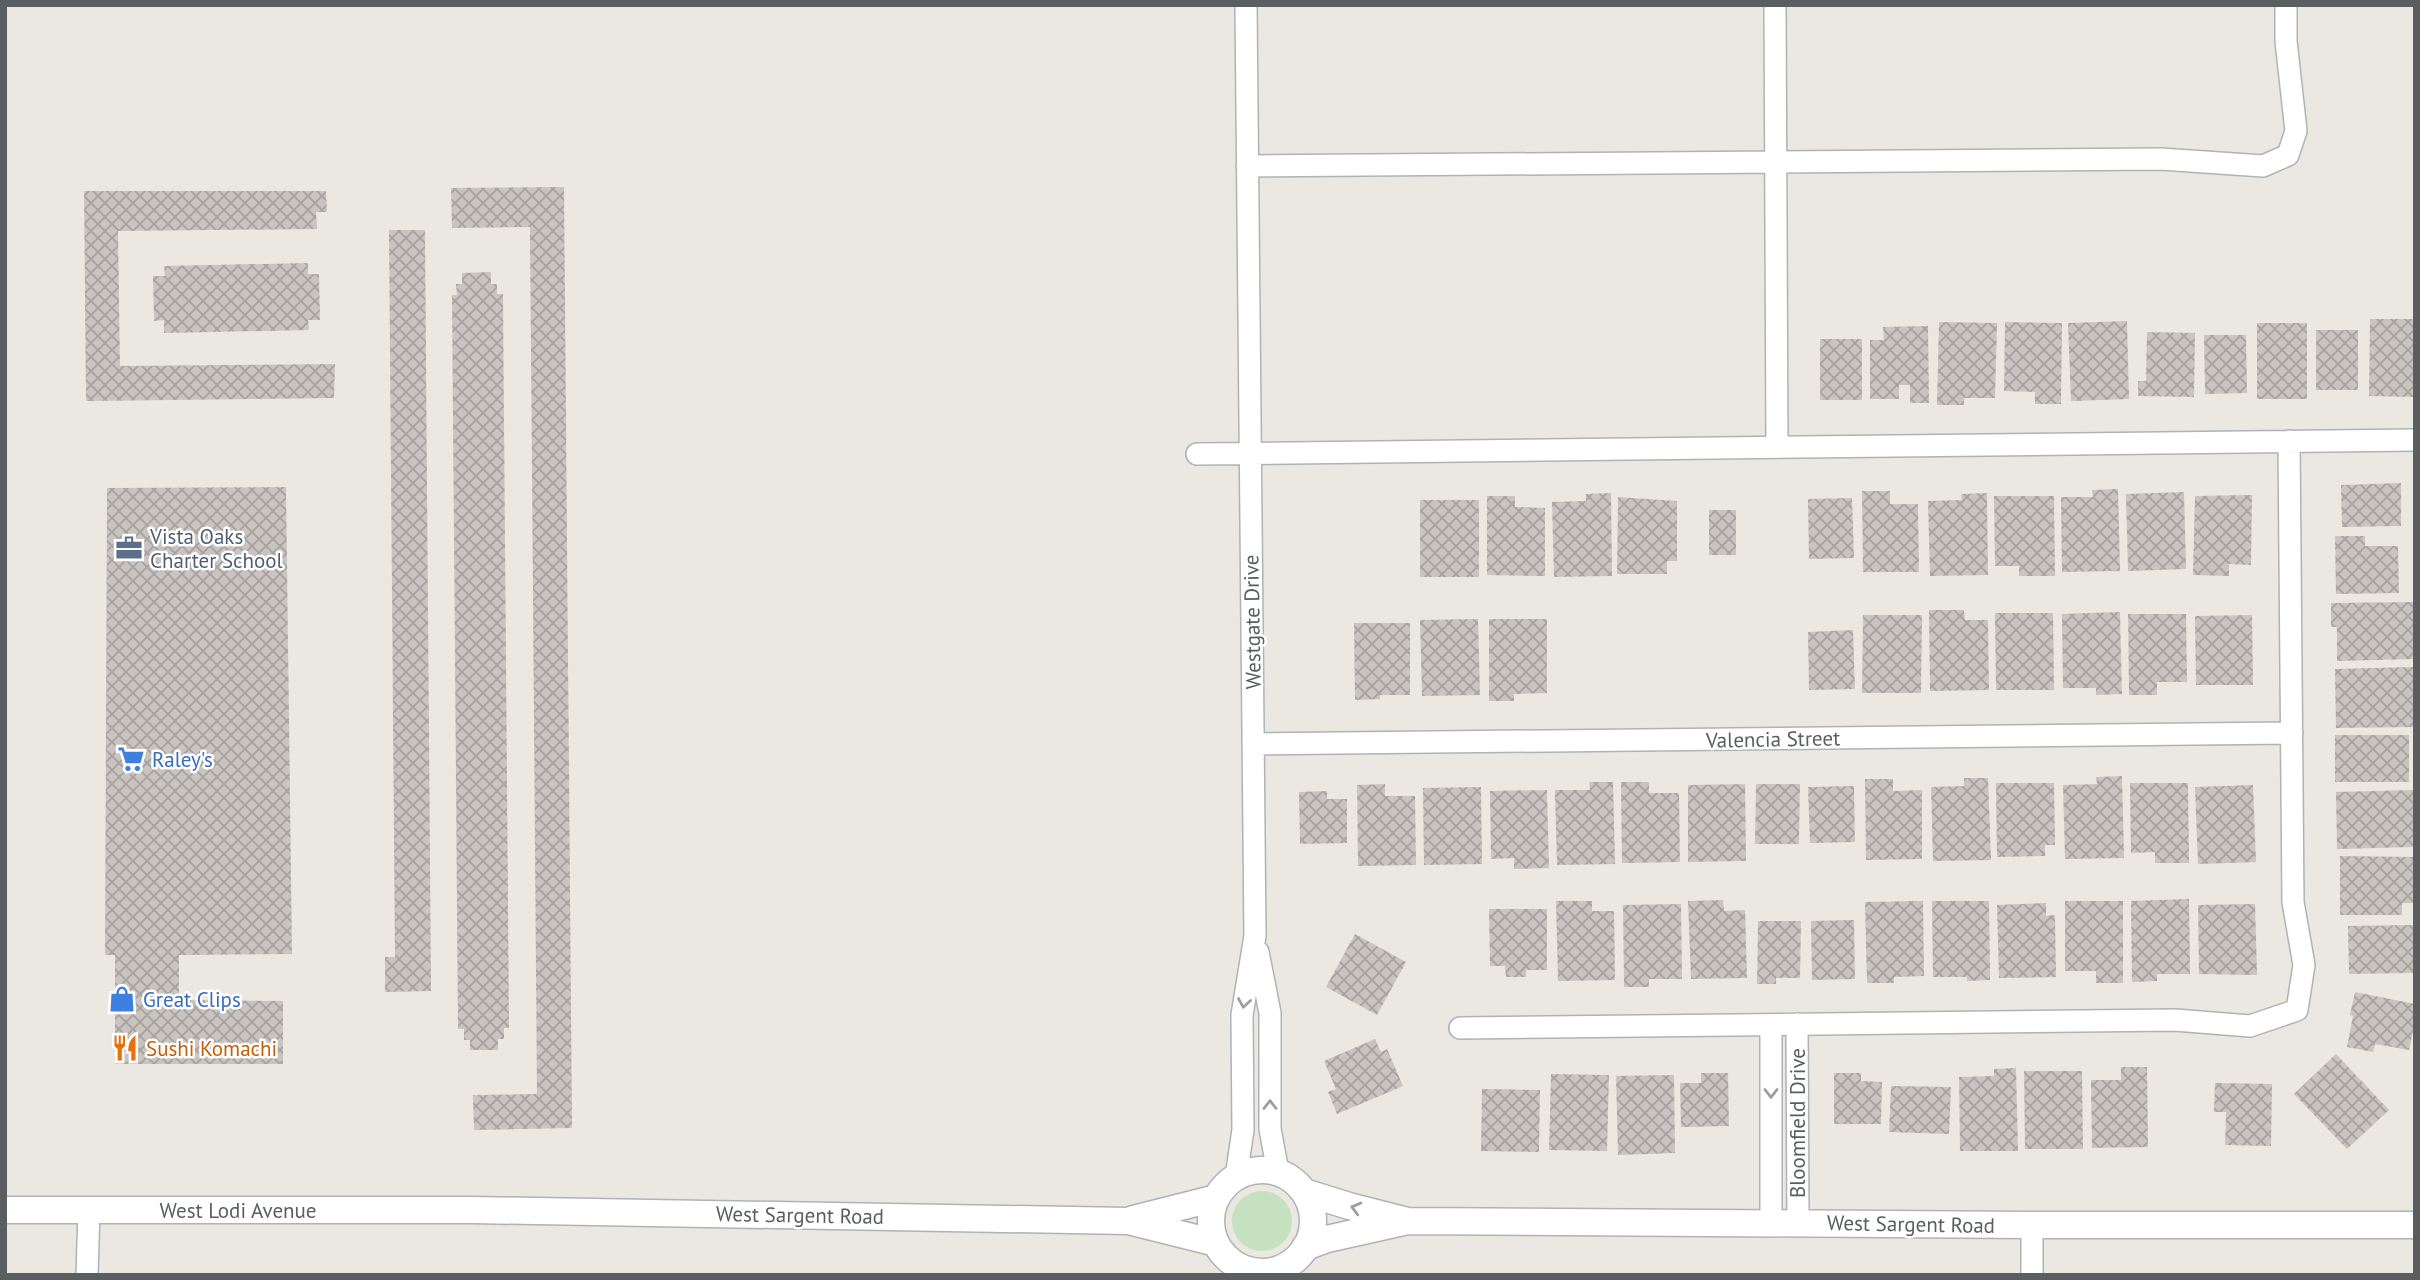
<svg xmlns="http://www.w3.org/2000/svg" width="2420" height="1280" font-family="'PT Sans',sans-serif">
	<style>
		.green { fill: #c6e1c0 }
		.building { fill: url(#building-cross-hatch) }
		.lines { fill: none; stroke-linecap: round; stroke-linejoin: round }
		.minor-casing { stroke: #afb3b6; stroke-width: 24 }
		.tertiary-casing { stroke: #afb3b6; stroke-width: 29 }
		.minor { stroke: #fff; stroke-width: 21 }
		.tertiary { stroke: #fff; stroke-width: 26 }
		.oneway { stroke: #9c9ea0 }
		.labels { text-anchor: middle; dominant-baseline: central; stroke-width: 5; stroke-linejoin: round; paint-order: stroke }
		.service-label { font-size: 21px; fill: #4e5e75; stroke: #fff; text-anchor: start }
		.street-label { font-size: 21px; fill: #5a5e61; stroke: #fff }
		.shop-label { font-size: 21px; fill: #366cbe; stroke: #fff; text-anchor: start }
		.food-label { font-size: 21px; fill: #c56008; stroke: #fff; text-anchor: start }
	</style>
	<defs>
		<pattern id="building-cross-hatch" width="8" height="8" patternUnits="userSpaceOnUse" patternTransform="scale(1.75)"><rect width="8" height="8" fill="#c9c4c0"/><path d="M0 0l8 8M0 8l8-8" fill="none" stroke="#a6a29f"/></pattern>
	</defs>
	<rect width="100%" height="100%" fill="#ebe7e1"/>
	<path class="green" d="M1232 1221a30 30 0 1 1 60 0a30 30 0 1 1-60 0Z"/>
	<path class="building" d="M 564,187 L 572,1128 L 474,1130 L 473,1095 L 537,1094 L 530,227 L 452,228 L 451,188 Z
		M 84,191 L 326,191 L 327,212 L 316,212 L 317,229 L 118,231 L 120,366 L 335,364 L 334,398 L 86,401 Z
		M 389,230 L 425,230 L 431,991 L 385,992 L 385,957 L 395,957 Z
		M 308,263 L 308,274 L 319,274 L 320,320 L 308,320 L 309,330 L 164,333 L 164,320 L 154,321 L 153,276 L 165,276 L 164,266 Z
		M 491,272 L 491,284 L 497,284 L 497,294 L 503,294 L 509,1028 L 504,1028 L 504,1039 L 498,1039 L 498,1050 L 470,1050 L 470,1040 L 464,1040 L 464,1029 L 458,1029 L 452,295 L 457,295 L 456,284 L 462,284 L 462,273 Z
		M 2370,319 L 2415,319 L 2415,397 L 2369,396 Z
		M 2127,321 L 2129,399 L 2071,401 L 2068,323 Z
		M 1939,322 L 1997,323 L 1995,398 L 1964,398 L 1964,405 L 1937,405 Z
		M 2005,322 L 2062,323 L 2061,404 L 2035,404 L 2035,392 L 2004,391 Z
		M 2257,323 L 2307,323 L 2307,399 L 2257,399 Z
		M 1928,326 L 1929,403 L 1910,403 L 1910,385 L 1899,385 L 1899,399 L 1870,399 L 1870,340 L 1884,340 L 1883,327 Z
		M 2316,330 L 2358,330 L 2358,390 L 2316,390 Z
		M 2147,332 L 2195,333 L 2194,397 L 2138,396 L 2138,381 L 2146,381 Z
		M 2204,335 L 2246,335 L 2247,393 L 2205,394 Z
		M 1820,339 L 1862,339 L 1862,400 L 1820,400 Z
		M 2401,483 L 2401,526 L 2342,527 L 2341,485 Z
		M 286,487 L 292,954 L 179,955 L 179,1000 L 283,1001 L 283,1064 L 115,1064 L 115,955 L 105,955 L 107,488 Z
		M 2118,489 L 2120,571 L 2062,572 L 2061,497 L 2093,497 L 2092,490 Z
		M 1862,491 L 1890,491 L 1890,504 L 1918,504 L 1919,572 L 1863,572 Z
		M 2184,492 L 2186,569 L 2128,571 L 2126,494 Z
		M 1611,493 L 1612,576 L 1554,577 L 1552,502 L 1586,501 L 1586,494 Z
		M 1987,493 L 1988,575 L 1930,576 L 1928,501 L 1962,500 L 1961,494 Z
		M 2252,495 L 2251,565 L 2229,564 L 2229,576 L 2193,575 L 2195,496 Z
		M 1487,496 L 1515,496 L 1515,507 L 1545,508 L 1545,576 L 1487,575 Z
		M 1994,496 L 2054,496 L 2055,576 L 2019,576 L 2019,566 L 1995,566 Z
		M 1618,497 L 1677,501 L 1677,561 L 1667,561 L 1667,574 L 1617,574 Z
		M 1852,498 L 1854,558 L 1809,559 L 1808,499 Z
		M 1420,500 L 1479,500 L 1479,577 L 1420,577 Z
		M 1709,510 L 1736,510 L 1736,555 L 1709,555 Z
		M 2335,536 L 2365,536 L 2365,546 L 2398,546 L 2399,593 L 2336,594 Z
		M 2413,602 L 2414,659 L 2337,661 L 2337,627 L 2331,627 L 2331,603 Z
		M 1929,610 L 1964,610 L 1965,620 L 1988,620 L 1989,690 L 1930,691 Z
		M 2120,612 L 2122,694 L 2096,695 L 2096,688 L 2063,688 L 2062,614 Z
		M 1995,613 L 2053,613 L 2054,690 L 1996,690 Z
		M 2128,614 L 2186,614 L 2187,682 L 2157,682 L 2157,695 L 2129,695 Z
		M 1863,615 L 1922,615 L 1921,693 L 1862,693 Z
		M 2252,615 L 2253,685 L 2196,685 L 2195,616 Z
		M 1478,619 L 1480,695 L 1422,696 L 1420,620 Z
		M 1489,619 L 1547,619 L 1547,693 L 1514,694 L 1514,701 L 1489,701 Z
		M 1354,623 L 1410,623 L 1410,695 L 1380,695 L 1380,699 L 1355,700 Z
		M 1853,630 L 1855,689 L 1809,690 L 1808,632 Z
		M 2413,667 L 2414,727 L 2336,728 L 2335,669 Z
		M 2335,735 L 2409,735 L 2409,782 L 2335,782 Z
		M 2122,776 L 2124,858 L 2065,859 L 2063,785 L 2097,784 L 2096,777 Z
		M 1964,778 L 1988,778 L 1991,860 L 1933,861 L 1931,787 L 1964,786 Z
		M 1865,779 L 1893,779 L 1893,791 L 1922,790 L 1922,859 L 1866,860 Z
		M 1589,782 L 1613,782 L 1615,864 L 1557,865 L 1555,790 L 1590,790 Z
		M 1621,782 L 1649,782 L 1649,793 L 1679,793 L 1680,862 L 1622,863 Z
		M 1996,783 L 2054,783 L 2055,845 L 2045,845 L 2045,856 L 1997,857 Z
		M 2130,783 L 2188,783 L 2189,863 L 2155,863 L 2155,852 L 2131,853 Z
		M 1385,784 L 1385,796 L 1415,796 L 1416,865 L 1358,866 L 1357,785 Z
		M 1745,784 L 1746,861 L 1688,862 L 1688,785 Z
		M 1756,784 L 1800,784 L 1799,844 L 1755,844 Z
		M 2253,785 L 2256,862 L 2198,864 L 2195,787 Z
		M 1854,786 L 1855,842 L 1810,843 L 1808,787 Z
		M 1481,787 L 1482,864 L 1424,865 L 1423,788 Z
		M 1547,790 L 1549,868 L 1514,869 L 1514,858 L 1491,859 L 1490,791 Z
		M 2413,790 L 2414,847 L 2337,849 L 2336,792 Z
		M 1327,791 L 1327,799 L 1347,799 L 1347,843 L 1300,844 L 1299,792 Z
		M 2340,856 L 2415,857 L 2414,903 L 2402,903 L 2402,915 L 2340,915 Z
		M 2189,899 L 2190,974 L 2157,974 L 2157,981 L 2132,982 L 2131,901 Z
		M 1723,900 L 1724,911 L 1745,910 L 1747,978 L 1691,979 L 1688,901 Z
		M 1556,901 L 1592,901 L 1592,911 L 1614,911 L 1615,980 L 1558,981 Z
		M 1923,901 L 1924,976 L 1894,977 L 1894,983 L 1867,983 L 1865,902 Z
		M 1932,901 L 1989,901 L 1990,980 L 1967,981 L 1967,977 L 1933,977 Z
		M 2065,901 L 2123,901 L 2123,983 L 2096,983 L 2096,971 L 2065,971 Z
		M 2046,903 L 2046,916 L 2055,915 L 2056,977 L 1999,978 L 1997,905 Z
		M 1681,904 L 1682,979 L 1649,979 L 1649,987 L 1624,987 L 1623,905 Z
		M 2255,904 L 2257,975 L 2199,974 L 2198,905 Z
		M 1489,909 L 1547,909 L 1547,970 L 1526,970 L 1526,977 L 1506,977 L 1505,966 L 1490,966 Z
		M 1854,920 L 1855,979 L 1812,980 L 1811,921 Z
		M 1758,921 L 1801,921 L 1800,978 L 1776,978 L 1776,984 L 1757,984 Z
		M 2413,925 L 2413,973 L 2349,974 L 2348,926 Z
		M 1355,934 L 1406,962 L 1377,1015 L 1326,987 Z
		M 2355,992 L 2415,1004 L 2415,1021 L 2409,1050 L 2375,1044 L 2373,1052 L 2347,1047 L 2353,1016 L 2350,1015 Z
		M 1375,1039 L 1381,1052 L 1387,1049 L 1403,1086 L 1337,1114 L 1328,1092 L 1336,1089 L 1324,1061 Z
		M 2336,1054 L 2389,1110 L 2347,1149 L 2294,1094 Z
		M 2121,1067 L 2147,1067 L 2148,1147 L 2092,1148 L 2091,1080 L 2121,1080 Z
		M 2016,1068 L 2018,1151 L 1960,1151 L 1959,1077 L 1994,1076 L 1994,1069 Z
		M 2024,1071 L 2082,1071 L 2083,1149 L 2025,1149 Z
		M 1701,1073 L 1728,1073 L 1729,1126 L 1681,1127 L 1680,1083 L 1701,1083 Z
		M 1834,1073 L 1861,1073 L 1861,1081 L 1882,1082 L 1881,1124 L 1834,1124 Z
		M 1551,1074 L 1609,1075 L 1607,1151 L 1549,1150 Z
		M 1674,1075 L 1675,1153 L 1618,1155 L 1616,1076 Z
		M 2215,1083 L 2272,1084 L 2271,1146 L 2225,1145 L 2226,1112 L 2214,1112 Z
		M 1891,1086 L 1951,1087 L 1949,1134 L 1889,1132 Z
		M 1482,1089 L 1540,1090 L 1539,1152 L 1481,1151 Z"/>
	<g class="lines">
		<g class="minor-casing">
			<path id="minor" d="M 1775,5 L 1777,446
				M 1247,166 L 2161,159 L 2263,166 L 2288,155 L 2296,131 L 2286,41 L 2286,5
				M 1197,454 L 2415,440
				M 1253,744 L 2292,733
				M 1258,952 L 1270,1013 L 1270,1129 L 1278,1172
				M 1797,1024 L 1798,1223
				M 1460,1028 L 2175,1020 L 2250,1026 L 2297,1010 L 2304,965 L 2293,902 L 2289,441
				M 1236,1177 L 1243,1130 L 1242,1015 L 1255,936 L 1246,5
				M 1771,1223 L 1771,1025
				M 1243,1268 L 1244,1275
				M 87,1275 L 89,1210
				M 1285,1275 L 1288,1264
				M 2032,1275 L 2032,1225"/>
		</g>
		<g class="tertiary-casing">
			<path id="tertiary" d="M1211 1221a51 51 0 1 1 102 0a51 51 0 1 1-102 0Z
				M 1304,1192 L 1349,1206 L 1408,1221 L 2032,1225 L 2415,1225
				M 5,1210 L 472,1210 L 1128,1221 L 1216,1243
				M 1133,1219 L 1216,1198
				M 1305,1247 L 1327,1239 L 1403,1222"/>
		</g>
		<use href="#minor" class="minor"/>
		<use href="#tertiary" class="tertiary"/>
	</g>
	<defs><path id="oneway-chevron" d="M-2-3.5L2.5 0L-2 3.5" fill="none" stroke-width="1.6" stroke-linecap="round" stroke-linejoin="round" transform="scale(1.75)"/></defs>
	<g class="oneway">
		<use href="#oneway-chevron" transform="translate(1244 1003) rotate(99)"/>
		<use href="#oneway-chevron" transform="translate(1771 1093) rotate(90)"/>
		<use href="#oneway-chevron" transform="translate(1270 1105) rotate(-90)"/>
		<use href="#oneway-chevron" transform="translate(1356 1208) rotate(-165)"/>
	</g>
	<defs>
		<g id="office-bare" transform="scale(2.1)"><path d="M-6-3h4V-5.5h4V-3h4V5H-6ZM-1-4.5V-3h2v-1.5ZM-6 0V1H6V0Z" fill="#5c6f8a" stroke="#fff" stroke-width="2.5" paint-order="stroke"/></g>
		<g id="supermarket-bare" transform="scale(2.1)"><path d="M-6-5.5h2.5l.6 2H6L4.5 2H-2.5L-4.4-4H-6ZM-1.5 3.2a1.3 1.3 0 1 0 .1 0ZM3 3.2a1.3 1.3 0 1 0 .1 0Z" fill="#3f7fe0" stroke="#fff" stroke-width="2.5" paint-order="stroke"/></g>
		<g id="shop-bare" transform="scale(2.1)"><path d="M-5-2.5h2.3a2.7 3.5 0 0 1 5.4 0H5L5.5 6h-11ZM-1.5-2.5h3a1.5 2.3 0 0 0-3 0Z" fill="#3f7fe0" stroke="#fff" stroke-width="2.5" paint-order="stroke"/></g>
		<g id="restaurant-bare" transform="scale(2.1)"><path d="M-5-6h1v4h1v-4h1v4h1v-4h1v5L-1.5 .5V6h-2V.5L-5-1ZM5-6V6H3V1.5H1.5Q1.5-4 5-6Z" fill="#e8710a" stroke="#fff" stroke-width="2.5" paint-order="stroke"/></g>
	</defs>
	<g fill-rule="evenodd">
		<use href="#office-bare" x="129" y="548"/>
		<use href="#supermarket-bare" x="131" y="759"/>
		<use href="#shop-bare" x="122" y="999"/>
		<use href="#restaurant-bare" x="125" y="1048"/>
	</g>
	<g class="labels">
		<g class="service-label">
			<text x="150" y="536">Vista Oaks<tspan x="150" dy="24">Charter School</tspan></text>
		</g>
		<g class="street-label">
			<text transform="translate(1252 622) rotate(-91)">Westgate Drive</text>
			<text transform="translate(1773 739) rotate(-1)">Valencia Street</text>
			<text transform="translate(1797 1123) rotate(-90)">Bloomfield Drive</text>
			<text x="238" y="1210">West Lodi Avenue</text>
			<text transform="translate(800 1215) rotate(1)">West Sargent Road</text>
			<text transform="translate(1911 1224) rotate(1)">West Sargent Road</text>
		</g>
		<g class="shop-label">
			<text x="152" y="759">Raley's</text>
			<text x="143" y="999">Great Clips</text>
		</g>
		<g class="food-label">
			<text x="146" y="1048">Sushi Komachi</text>
		</g>
	</g>
	<rect width="2420" height="1280" fill="none" stroke="#5a5e61" stroke-width="14"/>
</svg>
